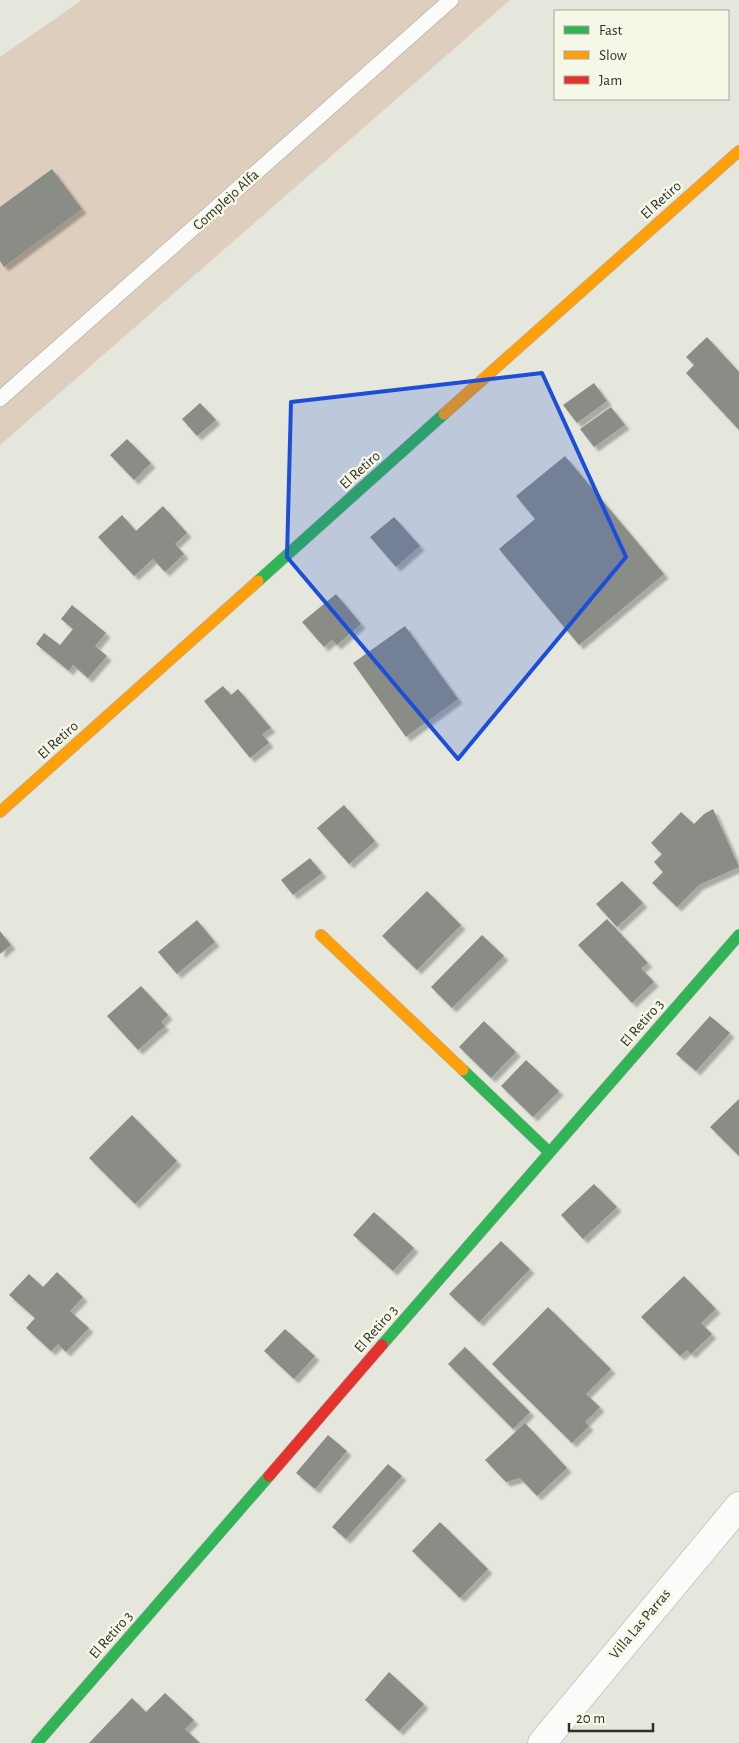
<svg xmlns="http://www.w3.org/2000/svg" width="739" height="1743" font-family="'Alegreya Sans',sans-serif">
	<style>
		.green { fill: #decebd }
		.building { fill: #8a8d86; filter: url(#shadow) }
		.lines { fill: none; stroke-linecap: round; stroke-linejoin: round }
		.lane-casing { stroke: #a8a9a2; stroke-width: 16 }
		.street-casing { stroke: #a8a9a2; stroke-width: 29 }
		.fast-casing { stroke: #a8a9a2; stroke-width: 12 }
		.slow-casing { stroke: #a8a9a2; stroke-width: 12 }
		.jam-casing { stroke: #a8a9a2; stroke-width: 12 }
		.lane { stroke: #fbfbfa; stroke-width: 15 }
		.street { stroke: #fbfbfa; stroke-width: 28 }
		.fast { stroke: #30b455; stroke-width: 11 }
		.slow { stroke: #ff9f0a; stroke-width: 11 }
		.jam { stroke: #e5322d; stroke-width: 11 }
		.marked { fill: #1d4ed8; fill-opacity: 0.2; stroke: #1d4ed8; stroke-width: 4; stroke-linejoin: round }
		.labels { text-anchor: middle; dominant-baseline: central; stroke-width: 5; stroke-linejoin: round; paint-order: stroke }
		.street-label { font-size: 15px; fill: #2f3029; stroke: #f6f8e7 }
	</style>
	<defs>
		<filter id="shadow"><feDropShadow dx="4.5" dy="4.5" stdDeviation="1" flood-color="#0004"/></filter>
	</defs>
	<rect width="100%" height="100%" fill="#e5e7dd"/>
	<path class="green" d="M 82,0 L 510,0 L 0,445 L 0,57 Z"/>
	<path class="building" d="M 52,169 L 82,209 L 4,267 L 0,261 L 0,207 Z
		M 707,337 L 739,372 L 739,430 L 686,373 L 694,365 L 686,357 Z
		M 594,383 L 607,401 L 577,423 L 563,405 Z
		M 200,403 L 216,420 L 197,436 L 182,419 Z
		M 611,407 L 625,425 L 594,447 L 580,429 Z
		M 127,439 L 151,463 L 134,480 L 110,455 Z
		M 565,456 L 664,574 L 579,645 L 499,549 L 535,519 L 516,496 Z
		M 163,506 L 187,533 L 175,544 L 184,554 L 165,572 L 153,559 L 134,576 L 98,537 L 122,515 L 136,531 Z
		M 394,517 L 420,546 L 396,567 L 370,537 Z
		M 336,594 L 361,624 L 337,645 L 332,640 L 324,647 L 302,622 Z
		M 72,605 L 106,633 L 95,646 L 107,656 L 88,678 L 73,665 L 69,671 L 36,644 L 44,633 L 60,645 L 73,629 L 61,619 Z
		M 405,626 L 458,699 L 406,737 L 353,663 Z
		M 223,686 L 231,695 L 238,689 L 271,728 L 262,734 L 269,743 L 250,758 L 204,701 Z
		M 344,805 L 375,841 L 349,864 L 317,828 Z
		M 713,809 L 739,867 L 699,885 L 677,907 L 652,883 L 663,872 L 654,862 L 662,854 L 651,843 L 681,812 L 694,824 L 704,814 Z
		M 310,858 L 322,873 L 293,895 L 281,880 Z
		M 622,881 L 643,903 L 617,927 L 596,904 Z
		M 427,891 L 461,925 L 417,970 L 382,936 Z
		M 607,919 L 648,963 L 641,968 L 654,982 L 632,1003 L 578,945 Z
		M 197,920 L 215,942 L 177,974 L 158,952 Z
		M 0,931 L 11,945 L 0,954 Z
		M 482,935 L 504,956 L 452,1008 L 431,987 Z
		M 141,986 L 168,1015 L 161,1022 L 165,1026 L 138,1050 L 107,1016 Z
		M 710,1016 L 730,1033 L 696,1071 L 676,1054 Z
		M 484,1021 L 516,1052 L 491,1078 L 459,1047 Z
		M 526,1060 L 559,1091 L 533,1117 L 501,1086 Z
		M 739,1099 L 739,1156 L 710,1127 Z
		M 132,1115 L 177,1161 L 135,1204 L 89,1158 Z
		M 594,1184 L 617,1207 L 583,1239 L 561,1215 Z
		M 374,1212 L 414,1248 L 393,1271 L 353,1235 Z
		M 501,1241 L 530,1269 L 479,1322 L 449,1294 Z
		M 57,1272 L 83,1297 L 70,1311 L 89,1328 L 66,1352 L 58,1344 L 51,1351 L 26,1328 L 35,1318 L 9,1295 L 29,1274 L 43,1287 Z
		M 684,1276 L 716,1309 L 701,1323 L 712,1334 L 691,1354 L 687,1350 L 680,1356 L 641,1317 Z
		M 548,1307 L 611,1369 L 586,1394 L 600,1407 L 585,1422 L 589,1426 L 572,1443 L 492,1364 Z
		M 285,1329 L 315,1356 L 294,1379 L 264,1351 Z
		M 465,1347 L 530,1412 L 513,1429 L 448,1364 Z
		M 525,1423 L 567,1468 L 537,1496 L 520,1478 L 506,1482 L 485,1460 Z
		M 328,1435 L 347,1451 L 315,1489 L 296,1473 Z
		M 388,1464 L 402,1476 L 346,1539 L 332,1527 Z
		M 440,1522 L 488,1569 L 460,1598 L 412,1551 Z
		M 389,1672 L 424,1704 L 399,1731 L 365,1700 Z
		M 165,1693 L 194,1720 L 185,1729 L 200,1743 L 89,1743 L 132,1698 L 146,1712 Z"/>
	<g class="lines">
		<g class="lane-casing">
			<path id="lane" d="M 0,399 L 451,0"/>
		</g>
		<g class="street-casing">
			<path id="street" d="M 542,1743 L 739,1506"/>
		</g>
		<g class="fast-casing">
			<path id="fast" d="M 258,581 L 444,414
				M 463,1070 L 549,1152
				M 382,1345 L 739,935
				M 37,1743 L 269,1476"/>
		</g>
		<g class="slow-casing">
			<path id="slow" d="M 444,414 L 739,151
				M 0,812 L 258,581
				M 321,935 L 463,1070"/>
		</g>
		<g class="jam-casing">
			<path id="jam" d="M 269,1476 L 382,1345"/>
		</g>
		<use href="#lane" class="lane"/>
		<use href="#street" class="street"/>
		<use href="#fast" class="fast"/>
		<use href="#slow" class="slow"/>
		<use href="#jam" class="jam"/>
	</g>
	<path class="marked" d="M 542,373 L 626,557 L 458,759 L 287,557 L 291,402 Z"/>
	<g class="labels">
		<g class="street-label">
			<text transform="translate(226 200) rotate(-42)">Complejo Alfa</text>
			<text transform="translate(661 200) rotate(-42)">El Retiro</text>
			<text transform="translate(360 470) rotate(-42)">El Retiro</text>
			<text transform="translate(58 740) rotate(-42)">El Retiro</text>
			<text transform="translate(642 1023) rotate(-49)">El Retiro 3</text>
			<text transform="translate(376 1329) rotate(-49)">El Retiro 3</text>
			<text transform="translate(640 1624) rotate(-50)">Villa Las Parras</text>
			<text transform="translate(111 1635) rotate(-49)">El Retiro 3</text>
		</g>
	</g>
	<rect x="554" y="10" width="175" height="90" fill="#f6f8e7" stroke="#a6a89b"/>
	<rect x="564" y="26" width="25" height="8" fill="#30b455" stroke="#a6a89b"/>
	<text x="599" y="35" font-size="15" fill="#2f3029">Fast</text>
	<rect x="564" y="51" width="25" height="8" fill="#ff9f0a" stroke="#a6a89b"/>
	<text x="599" y="60" font-size="15" fill="#2f3029">Slow</text>
	<rect x="564" y="76" width="25" height="8" fill="#e5322d" stroke="#a6a89b"/>
	<text x="599" y="85" font-size="15" fill="#2f3029">Jam</text>
	<path d="M569 1723v8h84v-8" fill="none" stroke="#2f3029" stroke-width="2.5"/>
	<text x="576" y="1723" font-size="15" fill="#2f3029" stroke="#f6f8e7" stroke-width="4" paint-order="stroke">20 m</text>
</svg>
